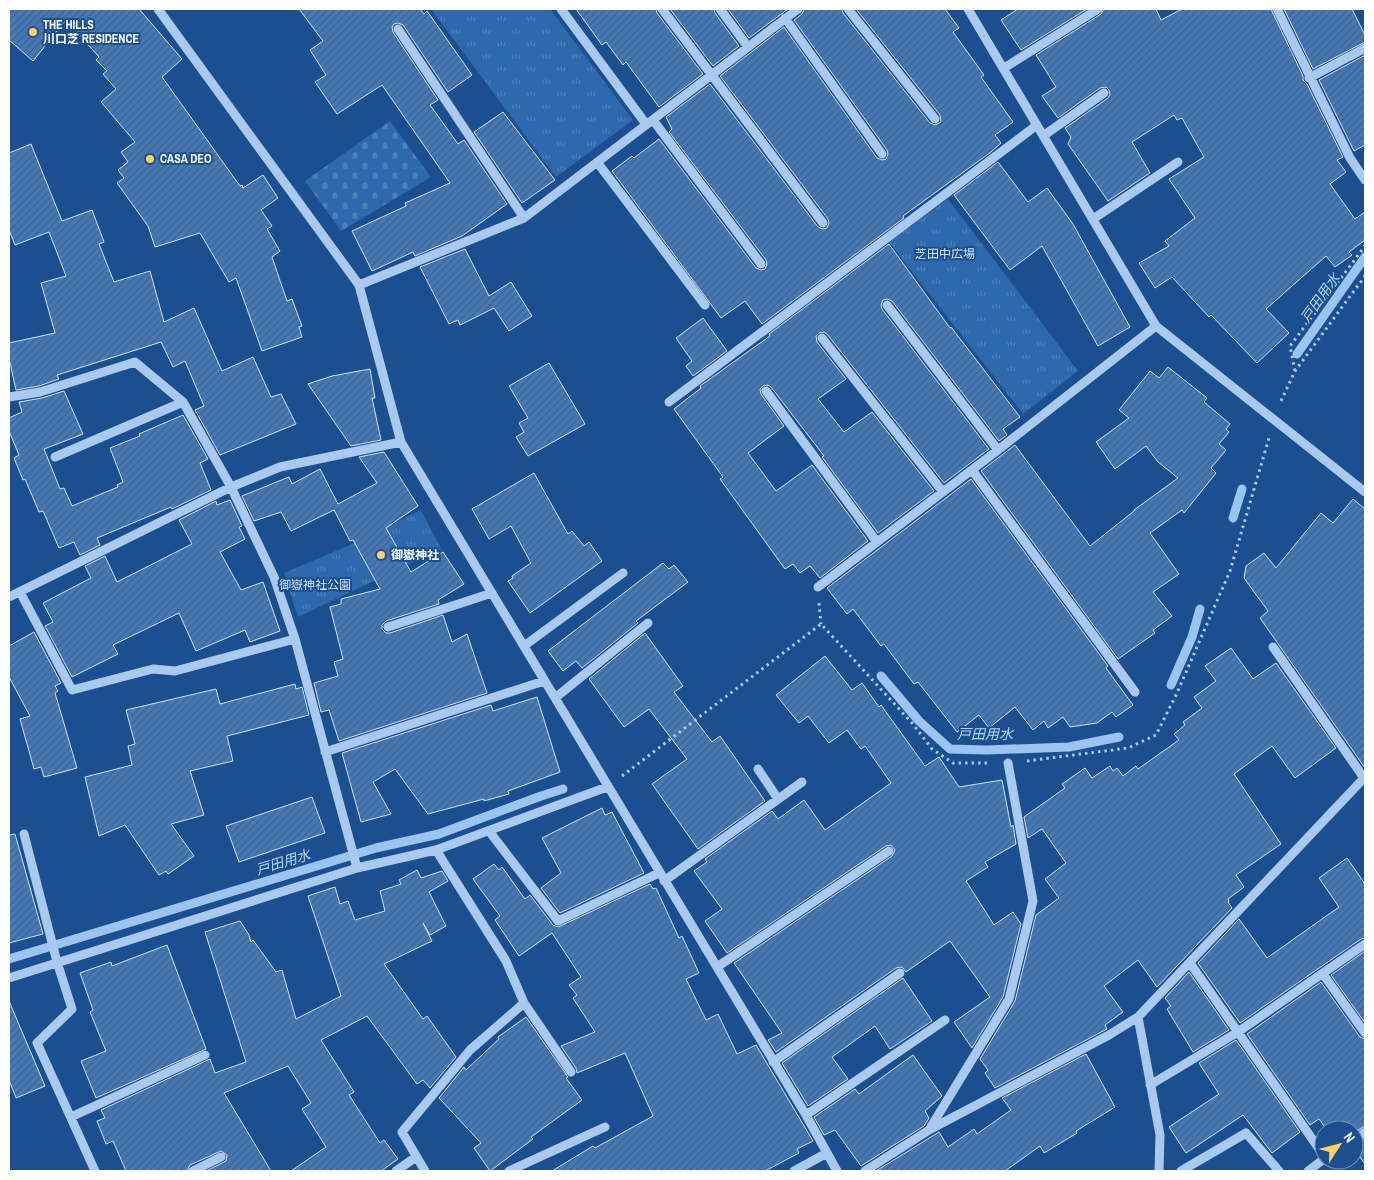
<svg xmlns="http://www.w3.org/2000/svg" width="1374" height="1180" font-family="'Archivo Narrow','Noto Sans JP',sans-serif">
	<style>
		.grass { fill: url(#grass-tufts) }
		.cemetery { fill: url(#cemetery-stones) }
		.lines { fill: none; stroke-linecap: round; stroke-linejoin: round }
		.stream { stroke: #9cc4f0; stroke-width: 9 }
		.building { fill: url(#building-hatch); stroke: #cfe3fa }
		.path { stroke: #a9c9ee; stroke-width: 3; stroke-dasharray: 2.5 4; stroke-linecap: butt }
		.minor { stroke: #a9c9ee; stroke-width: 9 }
		.poi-dot { fill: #ffd166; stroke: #1b4f8f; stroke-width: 2 }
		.labels { text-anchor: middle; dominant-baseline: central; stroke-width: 4; stroke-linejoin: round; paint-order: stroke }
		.poi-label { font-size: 12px; font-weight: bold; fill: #fff; stroke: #1b4f8f; text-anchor: start }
		.park-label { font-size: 12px; fill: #cfe3fa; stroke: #1b4f8f }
		.water-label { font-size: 14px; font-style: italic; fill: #b5d3f5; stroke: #1b4f8f }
	</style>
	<defs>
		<pattern id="grass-tufts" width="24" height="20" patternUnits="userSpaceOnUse" patternTransform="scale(1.25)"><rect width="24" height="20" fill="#2e69ad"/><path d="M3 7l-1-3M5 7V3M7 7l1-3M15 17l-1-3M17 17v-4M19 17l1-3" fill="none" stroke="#4d80b9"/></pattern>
		<pattern id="cemetery-stones" width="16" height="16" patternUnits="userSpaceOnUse" patternTransform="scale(1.25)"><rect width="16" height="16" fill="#2e69ad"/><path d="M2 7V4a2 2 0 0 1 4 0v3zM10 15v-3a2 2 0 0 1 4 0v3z" fill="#4d80b9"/></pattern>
		<pattern id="building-hatch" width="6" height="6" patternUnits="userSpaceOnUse" patternTransform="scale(1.25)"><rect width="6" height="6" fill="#4478b7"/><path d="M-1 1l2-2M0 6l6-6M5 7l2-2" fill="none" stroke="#486282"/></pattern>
	</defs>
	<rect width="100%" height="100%" fill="#1b4f8f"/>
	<path class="grass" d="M 431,9 L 550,9 L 633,120 L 556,177 Z
		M 948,199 L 1078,371 L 1023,414 L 889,242 Z
		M 421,510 L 441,549 L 298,617 L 284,573 L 350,545 Z"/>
	<path class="cemetery" d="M 390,121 L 431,177 L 341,231 L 305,181 Z"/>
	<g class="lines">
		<path class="stream" d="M 1297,354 L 1365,257
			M 1233,518 L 1242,489
			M 881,676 L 919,721 L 950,749 L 987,750 L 1069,747 L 1119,737
			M 1171,685 L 1192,637 L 1200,609
			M 9,959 L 376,848 L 439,834 L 541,796 L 563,789"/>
	</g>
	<path class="building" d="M 9,9 L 139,9 L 182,59 L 162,77 L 240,186 L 242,185 L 243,188 L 263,175 L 278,198 L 261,210 L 272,226 L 267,229 L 280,251 L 272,257 L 287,301 L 292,299 L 302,326 L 299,327 L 302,337 L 262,351 L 236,278 L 229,282 L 200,233 L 155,247 L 148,226 L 117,183 L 124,178 L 118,170 L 128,162 L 121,152 L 135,142 L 101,102 L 116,89 L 103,74 L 107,71 L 96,60 L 99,57 L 66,20 L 33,61 L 9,40 Z
		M 299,9 L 420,9 L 424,14 L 427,11 L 472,75 L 448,92 L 403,25 L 398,23 L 394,24 L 392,27 L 393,32 L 438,100 L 430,105 L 458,144 L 464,140 L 507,204 L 462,236 L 415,256 L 413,252 L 372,271 L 352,231 L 406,206 L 405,203 L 450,183 L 382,85 L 337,114 L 315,82 L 326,75 L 310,50 L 323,41 Z
		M 576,9 L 656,9 L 657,13 L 703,74 L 659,107 L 626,62 L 623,65 L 606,42 L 602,45 Z
		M 670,9 L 714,9 L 715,13 L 739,46 L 713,66 Z
		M 728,9 L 788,9 L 749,38 Z
		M 804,9 L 842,9 L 843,13 L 930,123 L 935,125 L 941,122 L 940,115 L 856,9 L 945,9 L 959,28 L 953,32 L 984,75 L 981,77 L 1013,122 L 995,135 L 1001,143 L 991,152 L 903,216 L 904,218 L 762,324 L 745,301 L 721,318 L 612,171 L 632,156 L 634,158 L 659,139 L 756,268 L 761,270 L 765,269 L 767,264 L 766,260 L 669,132 L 672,129 L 666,117 L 710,84 L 818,227 L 823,229 L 827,228 L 829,223 L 828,219 L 720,76 L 784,27 L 877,158 L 882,160 L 886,159 L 888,154 L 887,150 L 794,20 L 802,14 Z
		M 1018,9 L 1087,9 L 1021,50 L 1001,20 Z
		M 1104,9 L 1156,9 L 1161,20 L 1182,9 L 1271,9 L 1303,76 L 1303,80 L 1307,84 L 1343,157 L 1337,160 L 1346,172 L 1330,184 L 1355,219 L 1365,212 L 1365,240 L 1349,252 L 1352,255 L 1335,267 L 1326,256 L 1266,309 L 1289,333 L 1257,363 L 1211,315 L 1209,317 L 1172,277 L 1155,288 L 1139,263 L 1169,246 L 1165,241 L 1195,218 L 1169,179 L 1204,157 L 1182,118 L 1177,120 L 1174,115 L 1132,142 L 1150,173 L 1108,201 L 1068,144 L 1071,137 L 1065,128 L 1108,98 L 1110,95 L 1109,90 L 1106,87 L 1100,88 L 1058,118 L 1042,96 L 1056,87 L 1036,55 L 1101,14 Z
		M 1284,9 L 1352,9 L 1365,35 L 1365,42 L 1313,69 Z
		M 1365,55 L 1365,145 L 1354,151 L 1319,80 Z
		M 503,112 L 555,180 L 522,203 L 474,132 Z
		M 31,144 L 62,221 L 92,210 L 104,242 L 99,244 L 114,282 L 150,271 L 164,322 L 194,308 L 222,371 L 253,357 L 271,397 L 281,394 L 296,424 L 220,455 L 195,410 L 204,406 L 185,361 L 173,367 L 161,342 L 57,375 L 59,379 L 39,386 L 16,390 L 9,358 L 9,343 L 55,333 L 41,283 L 66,276 L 49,232 L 15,245 L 9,230 L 9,153 Z
		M 998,162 L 1028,202 L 1047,188 L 1073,224 L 1130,327 L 1098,346 L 1042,246 L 1010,270 L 954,195 Z
		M 889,244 L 950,328 L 951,327 L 1020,417 L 1003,429 L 1007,435 L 999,441 L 892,301 L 887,299 L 883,300 L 881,305 L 882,309 L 989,449 L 944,483 L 827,334 L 824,332 L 819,333 L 816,336 L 817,342 L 846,379 L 818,399 L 844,432 L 872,412 L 934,491 L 878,533 L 822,457 L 824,456 L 771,387 L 768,385 L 763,386 L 760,389 L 761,394 L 784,426 L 748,453 L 776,491 L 812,465 L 868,541 L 820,578 L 810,566 L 800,573 L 793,564 L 785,569 L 720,479 L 723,477 L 674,409 L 701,388 L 700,386 L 770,336 L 769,334 Z
		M 465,249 L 489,296 L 511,282 L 532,316 L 509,331 L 494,308 L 460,325 L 458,320 L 449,324 L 420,267 Z
		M 703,318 L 727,351 L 693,376 L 686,366 L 692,361 L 676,338 Z
		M 549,363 L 585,424 L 528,456 L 516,437 L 524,432 L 519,423 L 528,418 L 509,386 Z
		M 1168,367 L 1207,398 L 1204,402 L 1230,424 L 1226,429 L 1229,432 L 1219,444 L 1226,450 L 1211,468 L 1216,473 L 1184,513 L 1182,510 L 1150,533 L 1179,574 L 1153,592 L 1172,616 L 1153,630 L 1155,633 L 1118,659 L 981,471 L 1015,445 L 1090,546 L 1134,511 L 1134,510 L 1178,478 L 1158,462 L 1146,446 L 1115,469 L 1096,442 L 1129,418 L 1119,410 L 1150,371 L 1159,378 Z
		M 370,369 L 375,398 L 372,398 L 381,440 L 351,446 L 308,384 L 332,376 Z
		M 64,391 L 83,434 L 44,449 L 60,489 L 64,488 L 72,506 L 118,487 L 117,485 L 123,482 L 110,448 L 140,436 L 139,434 L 183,415 L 208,459 L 200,463 L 211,490 L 172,509 L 171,507 L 97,538 L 100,545 L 80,555 L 74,542 L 59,548 L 43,511 L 39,512 L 25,479 L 23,480 L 14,458 L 19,455 L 9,431 L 9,418 L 22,412 L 19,402 L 42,398 Z
		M 384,452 L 418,506 L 386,528 L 411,572 L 443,552 L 464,584 L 438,600 L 439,604 L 386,621 L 382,625 L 382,629 L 386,633 L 390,633 L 443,615 L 452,642 L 467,634 L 487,693 L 339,741 L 329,710 L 321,712 L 314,683 L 338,676 L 334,662 L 343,659 L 330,607 L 341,604 L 341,599 L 380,589 L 353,540 L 350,541 L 334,510 L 291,531 L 281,512 L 254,521 L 242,496 L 289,477 L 292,484 L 320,469 L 338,504 L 377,483 L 359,457 Z
		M 534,473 L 568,534 L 572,531 L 584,546 L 589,542 L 602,561 L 530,613 L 508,581 L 513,578 L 512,576 L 531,563 L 511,526 L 489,539 L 472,509 Z
		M 971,479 L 1108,666 L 1106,668 L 1133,705 L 1116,717 L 1112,712 L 1097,723 L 1070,727 L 1063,717 L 1048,728 L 1044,721 L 1033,730 L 1015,707 L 989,728 L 979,715 L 957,732 L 918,682 L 914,684 L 884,644 L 881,646 L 853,609 L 847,614 L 827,588 Z
		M 1353,499 L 1365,509 L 1365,768 L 1260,618 L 1268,611 L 1244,578 L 1246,566 L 1264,553 L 1276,568 L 1321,513 L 1333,523 Z
		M 230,500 L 242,526 L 239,527 L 245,539 L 220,552 L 241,590 L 263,582 L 280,631 L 250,642 L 245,630 L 196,651 L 179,613 L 113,645 L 118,654 L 72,677 L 45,626 L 53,622 L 43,603 L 91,578 L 85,566 L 105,556 L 117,582 L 192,544 L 179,520 L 216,501 L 217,505 Z
		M 663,563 L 669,569 L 674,565 L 688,582 L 636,621 L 638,623 L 582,668 L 576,661 L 563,671 L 548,651 Z
		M 34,632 L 61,683 L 55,686 L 58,691 L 55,693 L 77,768 L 44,777 L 41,767 L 34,769 L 20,719 L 30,716 L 9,677 L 9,646 Z
		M 645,633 L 683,686 L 674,692 L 712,742 L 720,736 L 765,801 L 698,849 L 652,784 L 687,759 L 649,709 L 624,727 L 589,679 Z
		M 1231,648 L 1253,679 L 1276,663 L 1336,748 L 1295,778 L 1272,746 L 1234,774 L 1281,844 L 1236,875 L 1244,887 L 1228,899 L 1229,901 L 1228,902 L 1232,908 L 1157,987 L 1138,960 L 1104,986 L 1123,1012 L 1105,1025 L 1107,1029 L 995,1088 L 985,1073 L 988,1070 L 980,1059 L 1015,1001 L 1036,915 L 1059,898 L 1045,879 L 1066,863 L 1042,829 L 1028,838 L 1024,817 L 1065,788 L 1062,784 L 1085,768 L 1092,778 L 1110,766 L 1113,771 L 1117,768 L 1123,776 L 1136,766 L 1138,769 L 1179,740 L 1174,734 L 1185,725 L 1183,722 L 1202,708 L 1194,697 L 1216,681 L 1205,666 Z
		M 825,656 L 852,690 L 862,683 L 879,707 L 881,705 L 925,766 L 939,757 L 959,787 L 1002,780 L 1011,827 L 1013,825 L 1016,844 L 985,862 L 988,867 L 966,881 L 994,925 L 1013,912 L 1021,924 L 1003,997 L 972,1048 L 954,1022 L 990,997 L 950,941 L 906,972 L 902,967 L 896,968 L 776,1052 L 768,1040 L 782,1033 L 734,963 L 892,856 L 895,850 L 891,845 L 886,846 L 727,953 L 705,921 L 722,909 L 694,871 L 707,862 L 705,859 L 772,811 L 778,819 L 804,800 L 825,830 L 891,783 L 865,746 L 861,749 L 847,730 L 829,743 L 808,716 L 799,723 L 776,695 Z
		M 295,684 L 296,689 L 302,687 L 309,715 L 227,736 L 233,761 L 190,771 L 204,815 L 171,824 L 194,856 L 168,874 L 166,871 L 159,875 L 125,825 L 99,836 L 85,777 L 132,765 L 128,746 L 135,744 L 126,710 L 216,689 L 220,704 Z
		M 537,697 L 560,772 L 508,791 L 509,794 L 484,801 L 484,799 L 428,814 L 395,769 L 373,782 L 391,814 L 361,822 L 342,753 L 491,705 L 493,711 Z
		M 312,797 L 325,833 L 239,862 L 226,826 Z
		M 602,808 L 605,815 L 612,812 L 644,873 L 560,913 L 541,888 L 561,873 L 542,838 Z
		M 15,834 L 43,934 L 9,943 L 9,835 Z
		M 1347,858 L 1365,884 L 1365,938 L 1361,939 L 1240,1023 L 1198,963 L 1239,919 L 1267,958 L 1339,907 L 1319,878 Z
		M 494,864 L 499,870 L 502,867 L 525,899 L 530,895 L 553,925 L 558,927 L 650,884 L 653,889 L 656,888 L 679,938 L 682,936 L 699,973 L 686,979 L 706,1020 L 718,1014 L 737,1054 L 756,1045 L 813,1141 L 797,1149 L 799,1153 L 765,1171 L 552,1171 L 593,1146 L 595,1148 L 653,1116 L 625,1053 L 577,1073 L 576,1068 L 561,1046 L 595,1032 L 573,998 L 577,995 L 569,985 L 581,977 L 552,933 L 519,956 L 495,920 L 500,916 L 473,879 Z
		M 417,870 L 421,878 L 442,871 L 448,881 L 429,892 L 446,926 L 430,935 L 423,923 L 432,941 L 384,964 L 423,1019 L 427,1016 L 456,1057 L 430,1088 L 423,1080 L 417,1084 L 367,1016 L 321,1040 L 354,1092 L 349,1095 L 380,1143 L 384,1140 L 398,1159 L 381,1171 L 291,1171 L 326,1147 L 302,1109 L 311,1103 L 288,1066 L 224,1093 L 271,1171 L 206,1171 L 226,1161 L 227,1155 L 221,1151 L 190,1165 L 187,1171 L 126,1171 L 113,1141 L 106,1144 L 97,1121 L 105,1118 L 101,1110 L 210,1059 L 215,1073 L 246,1062 L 205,932 L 240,921 L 249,935 L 251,942 L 253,940 L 276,972 L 282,970 L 296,1019 L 341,996 L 308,896 L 335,887 L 340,904 L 348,901 L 355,920 L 385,911 L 380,891 L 401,884 L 399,880 Z
		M 167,945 L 206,1049 L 96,1098 L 81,1061 L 106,1051 L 90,1012 L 93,1010 L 80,973 L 111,962 L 112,966 Z
		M 1365,951 L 1365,1023 L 1331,975 Z
		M 1189,972 L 1229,1030 L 1193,1052 L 1167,1009 L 1171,1006 L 1165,998 Z
		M 903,978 L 932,1021 L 890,1049 L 875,1026 L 832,1057 L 848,1079 L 808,1106 L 782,1063 Z
		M 1321,982 L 1360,1037 L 1365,1039 L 1365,1126 L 1354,1132 L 1354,1130 L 1327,1130 L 1319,1119 L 1310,1125 L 1247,1034 Z
		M 9,1001 L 45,1086 L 16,1098 L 9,1080 Z
		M 526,1017 L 568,1077 L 566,1078 L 582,1100 L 531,1137 L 533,1139 L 490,1171 L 474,1148 L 481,1143 L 439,1098 L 464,1067 L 466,1070 L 499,1039 L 498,1037 Z
		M 1236,1040 L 1300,1132 L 1272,1153 L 1243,1115 L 1186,1153 L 1169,1127 L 1219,1094 L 1199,1063 Z
		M 1086,1054 L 1115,1107 L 1076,1131 L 1077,1133 L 1044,1153 L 1040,1146 L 1005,1171 L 876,1171 L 939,1132 L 948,1147 L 974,1129 L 977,1134 L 1011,1110 L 1002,1098 Z
		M 913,1055 L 942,1096 L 925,1111 L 929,1118 L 924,1126 L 861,1166 L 835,1130 L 824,1135 L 814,1117 L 855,1089 L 859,1094 Z
		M 1365,1139 L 1365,1164 L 1354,1149 L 1354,1145 Z"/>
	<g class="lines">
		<path class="path" d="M 1295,371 L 1290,346 L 1365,246
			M 1281,401 L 1295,371 L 1365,276
			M 819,603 L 821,624
			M 1027,761 L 1128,748 L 1156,735 L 1177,693 L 1230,571 L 1269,438
			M 622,776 L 821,624 L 912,723 L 932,749 L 953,763 L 991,763"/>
		<path class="minor" d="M 158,9 L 359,285 L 401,442 L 806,1115 L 837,1171
			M 561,9 L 646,124
			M 662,9 L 823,223
			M 720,9 L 748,47
			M 848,9 L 935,119
			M 968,9 L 1156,326 L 1365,492
			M 1277,9 L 1350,158 L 1365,180
			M 785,18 L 882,154
			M 398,29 L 524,218
			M 1004,68 L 1098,9
			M 1309,78 L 1365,48
			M 653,120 L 761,264
			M 1043,136 L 1104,93
			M 597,162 L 705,305
			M 1093,219 L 1178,162
			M 359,285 L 524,218 L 798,9
			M 887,305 L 998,450
			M 822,338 L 943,492
			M 766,391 L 877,542
			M 9,397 L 40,392 L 135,362 L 183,402 L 231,487 L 274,577 L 295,639 L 357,868
			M 669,402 L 1037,125
			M 55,457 L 183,402
			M 972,470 L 1135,692
			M 818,587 L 998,450 L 1156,326
			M 20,592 L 72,690 L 153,669 L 175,671 L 295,639
			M 9,597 L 231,487 L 280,467 L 401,442
			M 388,627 L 492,593
			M 524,646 L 623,573
			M 1273,647 L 1364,778
			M 555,698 L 648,623
			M 325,752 L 544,681
			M 758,769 L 778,799
			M 489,831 L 558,921 L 659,873
			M 24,834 L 57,962 L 72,1009 L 37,1043 L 95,1171
			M 664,881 L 802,782
			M 1190,963 L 1324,1156
			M 717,967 L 889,851
			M 1323,974 L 1365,1033
			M 9,978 L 357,868 L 436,850 L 607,787
			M 524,1003 L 571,1072
			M 1138,1017 L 1160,1135 L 1159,1171
			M 773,1062 L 900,973
			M 1150,1085 L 1238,1032 L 1365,944
			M 806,1115 L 945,1020
			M 71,1117 L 205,1055
			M 929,1130 L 1009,999 L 1033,901 L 1008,763
			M 1354,1139 L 1365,1132
			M 193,1171 L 221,1157
			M 396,1171 L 416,1157
			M 425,1171 L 402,1132 L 470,1050 L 524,1003 L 506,961 L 436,850
			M 509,1171 L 605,1127
			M 794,1171 L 827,1153
			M 865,1171 L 929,1130 L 1109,1035 L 1138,1017 L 1365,777
			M 1181,1171 L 1246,1133 L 1279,1171
			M 1308,1171 L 1324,1159"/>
	</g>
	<g class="poi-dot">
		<circle cx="33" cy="32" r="5"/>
		<circle cx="150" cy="159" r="5"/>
		<circle cx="381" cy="555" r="5"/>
	</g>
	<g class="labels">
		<g class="poi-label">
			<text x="43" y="25">THE HILLS<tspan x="43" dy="14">川口芝 RESIDENCE</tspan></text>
			<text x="160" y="159">CASA DEO</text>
			<text x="391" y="555">御嶽神社</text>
		</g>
		<g class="park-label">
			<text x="945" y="254">芝田中広場</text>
			<text x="315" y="585">御嶽神社公園</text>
		</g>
		<g class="water-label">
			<text transform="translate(1320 298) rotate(-55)">戸田用水</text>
			<text x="985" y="734">戸田用水</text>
			<text transform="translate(283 862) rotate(-17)">戸田用水</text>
		</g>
	</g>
	<rect width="1374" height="1180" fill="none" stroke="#ffffff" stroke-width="20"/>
	<g transform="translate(1339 1145) rotate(54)"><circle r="24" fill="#1b4f8f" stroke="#7695bc"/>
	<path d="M0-4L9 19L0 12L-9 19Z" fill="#ffd166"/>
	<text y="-8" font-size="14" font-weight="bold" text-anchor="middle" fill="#ffffff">N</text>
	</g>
</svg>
